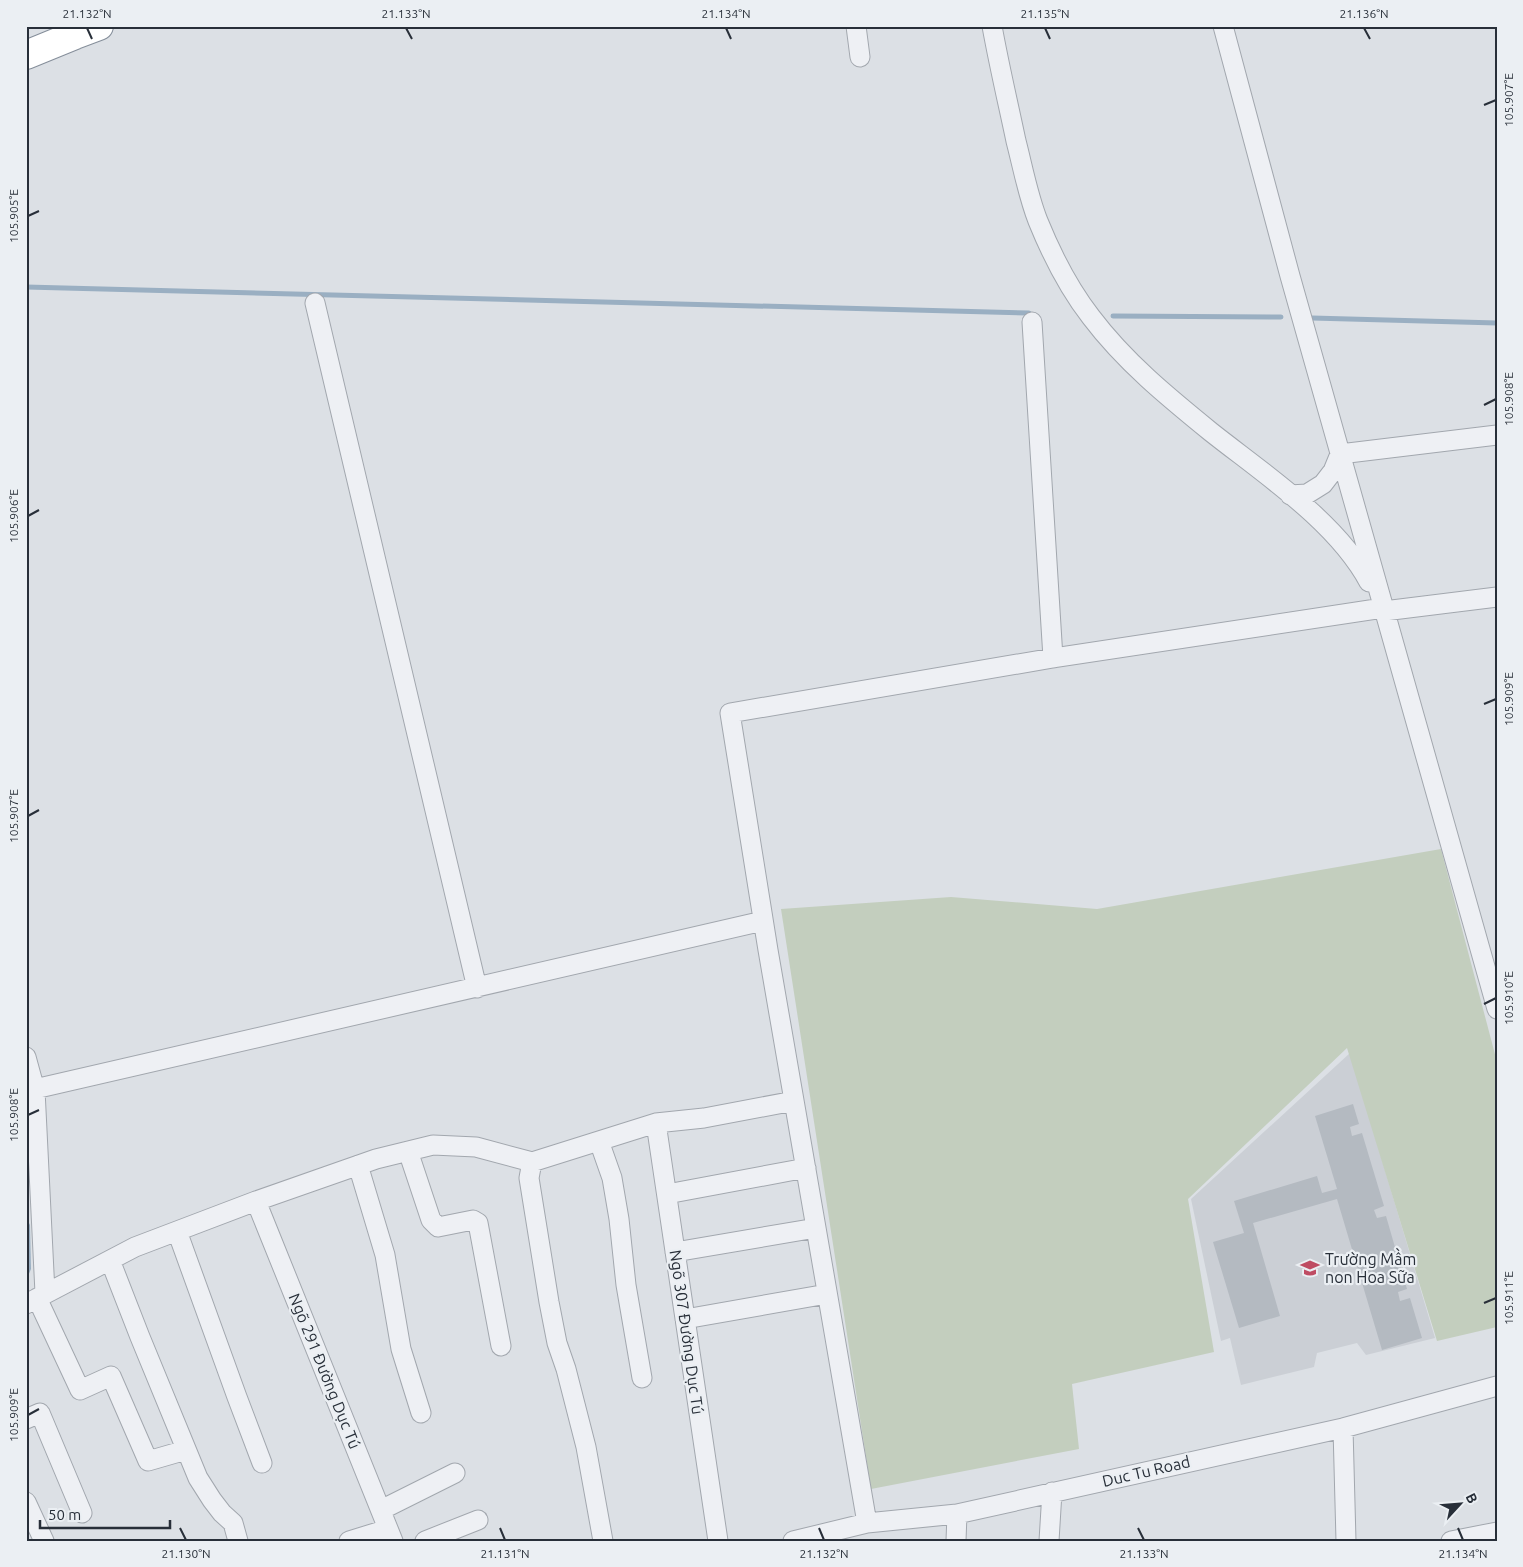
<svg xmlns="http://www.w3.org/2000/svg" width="1523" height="1567" font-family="Ubuntu,sans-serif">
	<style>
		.built { fill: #cbcfd5 }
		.green { fill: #c3cebe }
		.water { fill: #9aafc2 }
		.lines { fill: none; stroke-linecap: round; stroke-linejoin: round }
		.stream { stroke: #9aafc2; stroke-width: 5 }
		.building { fill: #b4bac1 }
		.minor-casing { stroke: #a2a7ae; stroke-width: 21 }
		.highway-casing { stroke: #858e9a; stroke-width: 30 }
		.minor { stroke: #eef0f4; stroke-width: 19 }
		.highway { stroke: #fff; stroke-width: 28 }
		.ticks { fill: none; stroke: #282f39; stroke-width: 2 }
		.labels { text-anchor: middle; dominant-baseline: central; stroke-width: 4.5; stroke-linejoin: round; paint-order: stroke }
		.poi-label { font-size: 16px; fill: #282f39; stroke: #ebeff3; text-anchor: start }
		.street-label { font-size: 16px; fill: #282f39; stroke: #ebeff3 }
		.neatline { fill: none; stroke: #282f39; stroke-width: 2 }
		.ticks-label { font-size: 12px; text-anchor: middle; fill: #282f39 }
	</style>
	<rect width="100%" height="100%" fill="#dce0e5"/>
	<path class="built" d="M 1350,1053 L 1435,1338 L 1366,1355 L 1357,1343 L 1317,1353 L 1314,1367 L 1241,1385 L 1230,1338 L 1221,1341 L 1191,1199 Z"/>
	<path class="green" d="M 1441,849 L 1497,1062 L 1497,1327 L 1437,1341 L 1347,1048 L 1188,1199 L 1214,1352 L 1072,1384 L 1079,1449 L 871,1489 L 781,909 L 951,897 L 1097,909 Z"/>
	<path class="water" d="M 26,1217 L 30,1225 L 31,1269 L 26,1281 Z"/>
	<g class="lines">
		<path class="stream" d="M 26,287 L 1029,313
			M 1113,316 L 1281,317
			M 1312,318 L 1497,323"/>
	</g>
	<path class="building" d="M 1353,1104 L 1359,1124 L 1350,1127 L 1352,1136 L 1362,1133 L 1384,1206 L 1374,1210 L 1377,1218 L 1386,1216 L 1407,1289 L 1398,1292 L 1400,1301 L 1410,1298 L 1422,1338 L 1382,1350 L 1337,1199 L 1253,1223 L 1280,1316 L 1239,1328 L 1213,1242 L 1244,1233 L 1234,1201 L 1317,1176 L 1322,1193 L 1337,1189 L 1315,1116 Z"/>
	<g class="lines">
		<g class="minor-casing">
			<path id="minor" d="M 856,26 L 860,57
				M 992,26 C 999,65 1008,103 1016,141 C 1023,168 1028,196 1038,221 C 1051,253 1070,290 1091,317 C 1125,362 1168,397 1211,432 C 1264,474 1337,522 1369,582
				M 1223,26 L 1290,276 L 1497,1009
				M 315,303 L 477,988
				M 1032,322 L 1053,658
				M 1290,495 L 1307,494 L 1323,484 L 1333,471 L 1340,454 L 1497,435
				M 1384,611 L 1497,597
				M 26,1057 L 35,1090 L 45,1293
				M 26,1091 L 763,921
				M 656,1123 L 718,1541
				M 599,1141 L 612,1178 L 619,1219 L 626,1285 L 642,1378
				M 408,1151 L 431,1220 L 438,1227 L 473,1220 L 478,1223 L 501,1346
				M 532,1162 L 529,1178 L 549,1302 L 557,1343 L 566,1369 L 586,1447 L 603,1541
				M 358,1165 L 385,1255 L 401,1349 L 421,1413
				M 667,1194 L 806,1168
				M 256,1201 L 393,1541
				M 177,1231 L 237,1397 L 262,1463
				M 675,1252 L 816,1228
				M 110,1260 L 140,1337 L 198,1478 L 212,1500 L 222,1513 L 233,1523 L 238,1541
				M 37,1298 L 80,1390 L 111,1376 L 148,1461 L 186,1450
				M 26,1304 L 135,1247 L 256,1201 L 376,1159 L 433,1145 L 476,1147 L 532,1162 L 656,1123 L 704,1118 L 794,1101
				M 685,1319 L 827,1294
				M 26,1419 L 40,1413 L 82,1513
				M 1343,1428 L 1346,1541
				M 26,1502 L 44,1541
				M 381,1510 L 455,1473
				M 867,1523 L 768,950 L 730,713 L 1053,658 L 1383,608
				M 349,1541 L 388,1529
				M 425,1541 L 478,1520
				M 793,1541 L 867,1523 L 957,1514 L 1343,1428 L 1497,1386
				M 956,1541 L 957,1514
				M 1049,1541 L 1052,1492
				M 1451,1541 L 1497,1532"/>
		</g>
		<g class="highway-casing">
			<path id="highway" d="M 26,55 L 75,35 L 99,26"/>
		</g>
		<use href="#minor" class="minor"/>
		<use href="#highway" class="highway"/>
	</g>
	<path class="ticks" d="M 87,28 L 92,39M 406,28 L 412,39M 726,28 L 731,39M 1045,28 L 1050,39M 1364,28 L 1370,39M 1484,105 L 1496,100M 28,216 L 39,211M 1484,405 L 1496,399M 28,516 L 39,510M 1484,704 L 1496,699M 28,816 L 39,810M 1484,1004 L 1496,998M 28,1115 L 39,1110M 1484,1303 L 1496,1298M 28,1415 L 39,1409M 180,1528 L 186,1540M 500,1528 L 505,1540M 819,1528 L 824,1540M 1138,1528 L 1144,1540M 1458,1528 L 1463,1540"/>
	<defs>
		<g id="school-bare" transform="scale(1.5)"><path d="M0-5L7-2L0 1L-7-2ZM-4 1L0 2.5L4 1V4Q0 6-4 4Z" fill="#bf4c63" stroke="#ebeff3" stroke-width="2.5" paint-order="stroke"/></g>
	</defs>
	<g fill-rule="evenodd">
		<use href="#school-bare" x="1310" y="1268"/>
	</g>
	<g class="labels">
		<g class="poi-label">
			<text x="1325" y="1259">Trường Mầm<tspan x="1325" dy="18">non Hoa Sữa</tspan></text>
		</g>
		<g class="street-label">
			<text transform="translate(687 1332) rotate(82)">Ngõ 307 Đường Dục Tú</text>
			<text transform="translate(325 1371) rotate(68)">Ngõ 291 Đường Dục Tú</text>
			<text transform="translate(1146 1471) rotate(-13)">Duc Tu Road</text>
		</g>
	</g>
	<rect width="1523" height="1567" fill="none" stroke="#ebeff3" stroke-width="55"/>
	<g transform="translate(1460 1504) rotate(64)" stroke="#ebeff3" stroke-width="4" paint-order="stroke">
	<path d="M0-4L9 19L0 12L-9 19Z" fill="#282f39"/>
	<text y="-8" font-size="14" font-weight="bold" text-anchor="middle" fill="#282f39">B</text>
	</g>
	<path d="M40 1520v8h130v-8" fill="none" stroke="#282f39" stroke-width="2.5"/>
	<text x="48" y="1520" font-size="15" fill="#282f39" stroke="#ebeff3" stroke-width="4" paint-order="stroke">50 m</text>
	<rect x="28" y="28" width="1468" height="1512" class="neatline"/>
	<g class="ticks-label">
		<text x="87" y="18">21.132°N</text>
		<text x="406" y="18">21.133°N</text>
		<text x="726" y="18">21.134°N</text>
		<text x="1045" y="18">21.135°N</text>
		<text x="1364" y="18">21.136°N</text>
		<text transform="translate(1509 100) rotate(-90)" y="4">105.907°E</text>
		<text transform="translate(14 216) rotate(-90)" y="4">105.905°E</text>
		<text transform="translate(1509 399) rotate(-90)" y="4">105.908°E</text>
		<text transform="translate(14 516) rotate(-90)" y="4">105.906°E</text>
		<text transform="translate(1509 699) rotate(-90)" y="4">105.909°E</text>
		<text transform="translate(14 816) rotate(-90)" y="4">105.907°E</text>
		<text transform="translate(1509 998) rotate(-90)" y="4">105.910°E</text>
		<text transform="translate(14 1115) rotate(-90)" y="4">105.908°E</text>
		<text transform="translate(1509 1298) rotate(-90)" y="4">105.911°E</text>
		<text transform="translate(14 1415) rotate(-90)" y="4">105.909°E</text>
		<text x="186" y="1558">21.130°N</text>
		<text x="505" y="1558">21.131°N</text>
		<text x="824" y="1558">21.132°N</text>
		<text x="1144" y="1558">21.133°N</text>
		<text x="1463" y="1558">21.134°N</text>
	</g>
</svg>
